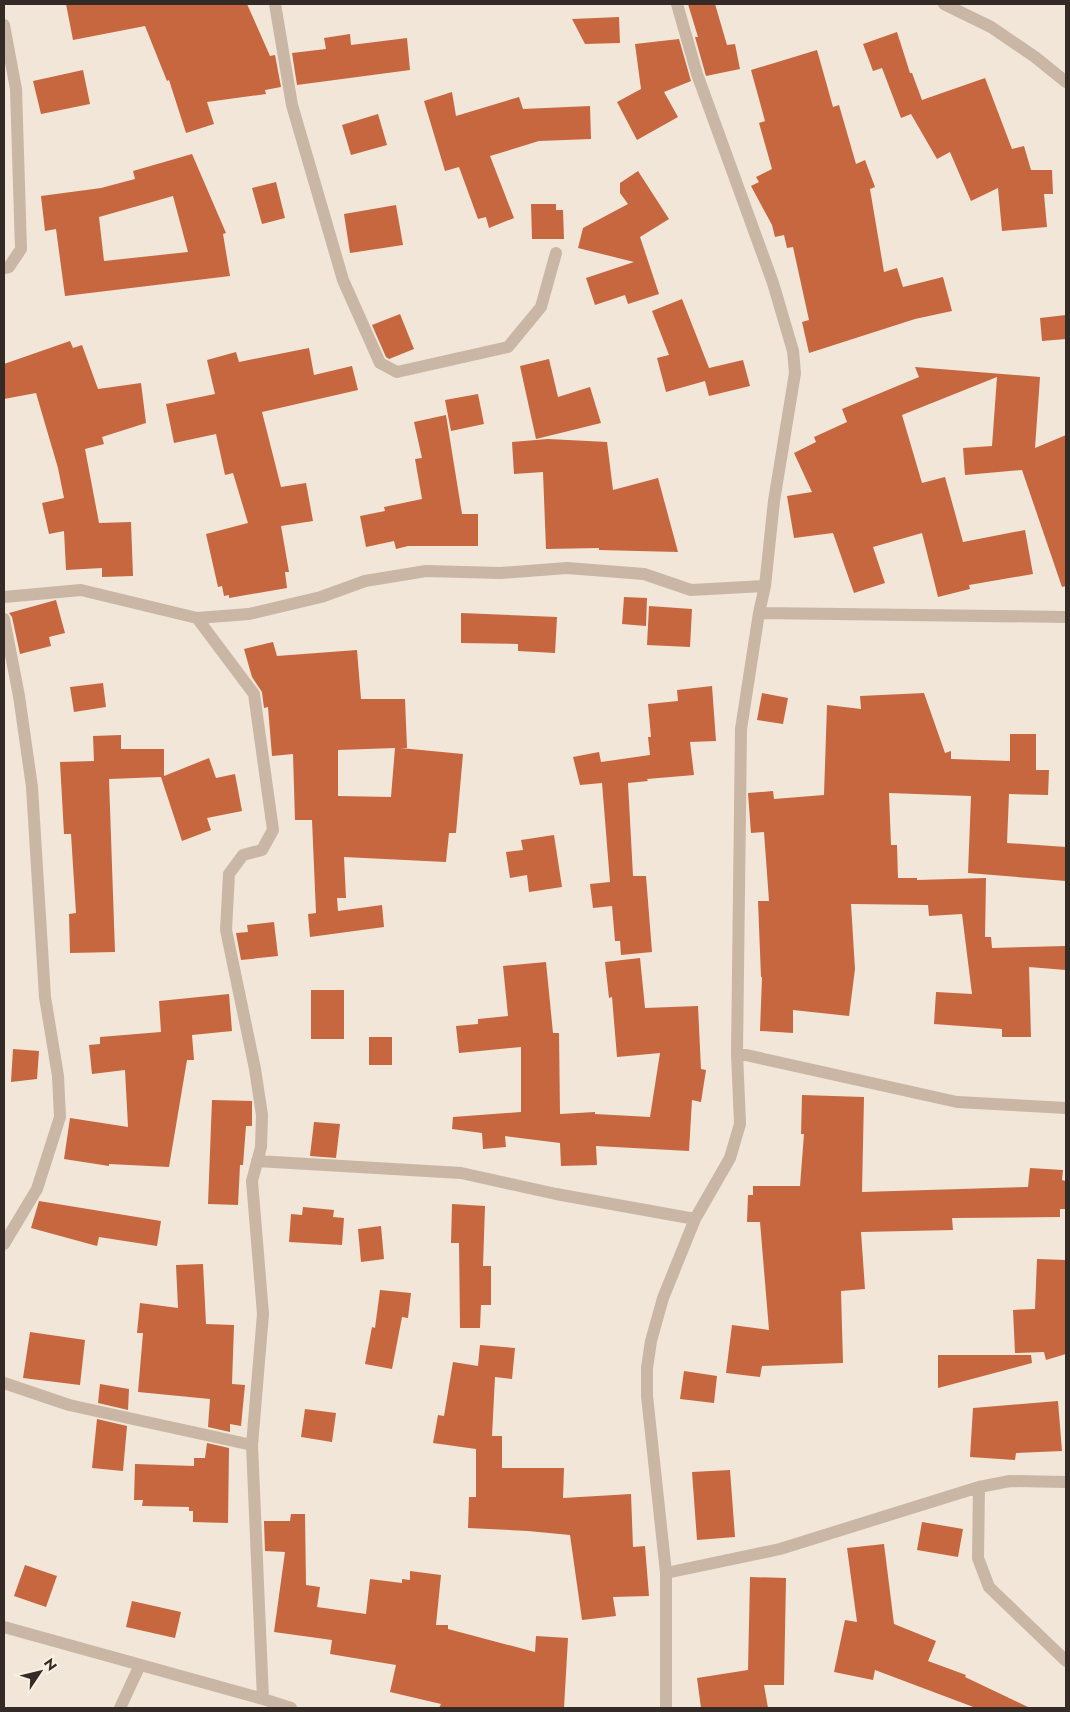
<svg xmlns="http://www.w3.org/2000/svg" width="1070" height="1712" font-family="Jost,sans-serif">
	<style>
		.building { fill: #c66740; fill-rule: evenodd }
		.lines { fill: none; stroke-linecap: round; stroke-linejoin: round }
		.minor { stroke: #c9b6a4; stroke-width: 12 }
	</style>
	<rect width="100%" height="100%" fill="#f1e6d8"/>
	<path class="building" d="M 66,4 L 247,4 L 270,56 L 275,55 L 281,87 L 265,90 L 266,94 L 207,102 L 214,124 L 186,133 L 169,80 L 167,81 L 145,26 L 73,40 Z
		M 688,4 L 715,4 L 727,45 L 735,44 L 740,69 L 706,76 L 695,37 L 698,37 Z
		M 619,17 L 620,43 L 585,44 L 572,19 Z
		M 897,32 L 910,73 L 912,73 L 922,100 L 985,78 L 1012,149 L 1024,146 L 1031,170 L 1052,170 L 1053,194 L 1044,194 L 1047,227 L 1002,231 L 998,188 L 971,201 L 950,152 L 937,159 L 911,114 L 901,118 L 882,68 L 873,71 L 863,44 Z
		M 350,34 L 351,45 L 407,38 L 410,70 L 297,85 L 292,53 L 326,49 L 324,38 Z
		M 679,39 L 691,81 L 664,92 L 678,117 L 637,140 L 617,102 L 641,89 L 635,44 Z
		M 817,50 L 833,107 L 839,105 L 856,164 L 865,160 L 875,187 L 870,189 L 884,272 L 897,268 L 903,287 L 943,277 L 952,311 L 915,319 L 809,353 L 802,322 L 809,320 L 793,247 L 787,248 L 784,235 L 775,237 L 772,225 L 751,186 L 759,182 L 756,177 L 772,169 L 759,123 L 765,121 L 751,70 Z
		M 83,70 L 90,104 L 41,114 L 33,81 Z
		M 452,92 L 456,116 L 519,97 L 523,109 L 590,106 L 591,139 L 539,141 L 490,156 L 514,218 L 489,228 L 486,217 L 478,219 L 459,167 L 445,171 L 424,101 Z
		M 378,114 L 387,145 L 351,155 L 342,125 Z
		M 192,154 L 226,233 L 223,234 L 230,276 L 65,296 L 56,229 L 45,231 L 41,196 L 101,188 L 135,179 L 133,171 ZM 173,196 L 188,252 L 104,261 L 99,217 Z
		M 638,171 L 669,219 L 640,237 L 659,294 L 628,304 L 625,295 L 595,305 L 586,278 L 634,262 L 578,248 L 583,228 L 628,204 L 620,193 L 620,183 Z
		M 276,182 L 285,218 L 262,224 L 252,188 Z
		M 531,204 L 556,204 L 556,210 L 563,210 L 564,239 L 532,239 Z
		M 396,205 L 403,245 L 350,253 L 344,214 Z
		M 682,299 L 709,368 L 743,360 L 750,386 L 709,396 L 705,381 L 666,392 L 657,358 L 669,355 L 652,311 Z
		M 400,314 L 414,349 L 389,359 L 386,357 L 372,325 Z
		M 1066,315 L 1066,339 L 1042,341 L 1040,318 Z
		M 70,341 L 73,348 L 82,345 L 98,389 L 141,383 L 146,423 L 102,437 L 104,444 L 85,449 L 99,523 L 131,522 L 133,576 L 102,577 L 102,568 L 66,570 L 64,531 L 49,534 L 42,503 L 64,498 L 58,468 L 36,393 L 4,399 L 4,364 Z
		M 309,348 L 314,375 L 352,366 L 358,390 L 262,412 L 281,487 L 306,483 L 313,521 L 281,526 L 289,572 L 285,572 L 287,588 L 229,598 L 229,595 L 224,596 L 222,586 L 218,587 L 206,534 L 248,523 L 233,473 L 225,475 L 216,434 L 174,443 L 166,404 L 215,394 L 207,360 L 236,352 L 239,362 Z
		M 549,359 L 558,397 L 590,387 L 601,423 L 536,439 L 520,366 Z
		M 915,367 L 1040,377 L 1035,448 L 1066,435 L 1066,586 L 1062,587 L 1022,470 L 965,475 L 963,448 L 992,446 L 997,377 L 902,415 L 922,483 L 945,477 L 963,542 L 1025,530 L 1033,574 L 969,585 L 970,589 L 938,597 L 922,533 L 873,547 L 885,583 L 854,593 L 833,533 L 794,538 L 787,496 L 812,492 L 794,453 L 816,442 L 814,437 L 847,422 L 842,409 L 919,377 Z
		M 478,394 L 484,424 L 451,431 L 445,400 Z
		M 446,415 L 462,514 L 478,514 L 478,546 L 408,546 L 396,549 L 394,541 L 366,547 L 360,516 L 385,511 L 384,507 L 422,499 L 415,459 L 422,458 L 414,422 Z
		M 548,439 L 607,442 L 613,490 L 658,478 L 678,552 L 599,550 L 599,548 L 546,549 L 543,472 L 514,474 L 512,442 Z
		M 624,597 L 647,598 L 646,626 L 622,624 Z
		M 56,600 L 65,633 L 49,637 L 51,646 L 20,654 L 12,617 L 9,613 Z
		M 649,606 L 692,609 L 690,647 L 647,645 Z
		M 461,613 L 557,617 L 555,653 L 518,651 L 518,644 L 461,643 Z
		M 273,642 L 277,656 L 357,650 L 361,699 L 405,699 L 407,748 L 400,748 L 463,754 L 456,833 L 449,833 L 446,862 L 344,857 L 346,898 L 337,898 L 338,911 L 382,905 L 384,927 L 310,937 L 308,914 L 316,913 L 312,820 L 295,820 L 293,754 L 272,756 L 268,707 L 264,708 L 262,692 L 252,677 L 244,649 ZM 395,748 L 391,797 L 338,796 L 338,750 Z
		M 103,683 L 106,707 L 74,712 L 70,687 Z
		M 712,686 L 716,741 L 690,742 L 694,775 L 647,779 L 648,781 L 628,783 L 633,876 L 646,876 L 652,952 L 621,955 L 620,941 L 615,941 L 612,906 L 593,908 L 590,884 L 610,882 L 602,783 L 580,785 L 573,757 L 599,752 L 601,762 L 650,755 L 648,737 L 651,737 L 648,704 L 678,701 L 677,690 Z
		M 762,693 L 788,698 L 783,724 L 757,720 Z
		M 924,693 L 945,753 L 951,751 L 951,759 L 1010,761 L 1010,734 L 1036,734 L 1036,770 L 1049,770 L 1048,795 L 1009,794 L 1007,843 L 1066,847 L 1066,881 L 968,873 L 971,796 L 889,793 L 891,845 L 897,845 L 898,878 L 917,878 L 917,880 L 986,878 L 985,937 L 991,937 L 992,948 L 1066,946 L 1066,970 L 1029,967 L 1031,1037 L 1002,1037 L 1002,1029 L 934,1024 L 936,992 L 972,994 L 962,914 L 929,916 L 928,905 L 851,904 L 855,969 L 849,1016 L 793,1010 L 793,1033 L 760,1031 L 762,977 L 761,977 L 758,901 L 769,901 L 764,832 L 751,833 L 748,793 L 773,791 L 774,799 L 824,795 L 827,705 L 861,709 L 860,696 Z
		M 121,735 L 121,749 L 164,749 L 164,776 L 209,758 L 216,778 L 235,774 L 242,811 L 207,818 L 211,830 L 182,841 L 161,777 L 109,779 L 115,952 L 70,953 L 69,914 L 76,913 L 71,834 L 64,834 L 60,762 L 94,761 L 93,736 Z
		M 554,835 L 562,887 L 529,892 L 527,875 L 510,878 L 506,852 L 523,850 L 521,840 Z
		M 274,922 L 278,956 L 241,960 L 236,933 L 248,932 L 247,925 Z
		M 640,958 L 645,1008 L 698,1006 L 701,1069 L 706,1070 L 701,1102 L 692,1100 L 689,1151 L 596,1146 L 597,1165 L 561,1166 L 560,1143 L 505,1136 L 506,1147 L 483,1149 L 482,1133 L 452,1129 L 453,1117 L 521,1112 L 521,1047 L 459,1053 L 456,1026 L 478,1024 L 478,1019 L 508,1016 L 503,966 L 546,962 L 553,1033 L 559,1033 L 560,1114 L 595,1112 L 595,1114 L 650,1117 L 660,1053 L 617,1057 L 612,997 L 609,998 L 605,962 Z
		M 311,990 L 344,990 L 344,1039 L 311,1039 Z
		M 229,994 L 232,1031 L 192,1035 L 194,1060 L 187,1060 L 169,1167 L 109,1164 L 109,1166 L 64,1159 L 70,1118 L 128,1127 L 125,1070 L 92,1074 L 89,1045 L 100,1044 L 100,1037 L 161,1032 L 159,1001 Z
		M 369,1037 L 392,1037 L 392,1065 L 369,1065 Z
		M 13,1049 L 39,1051 L 37,1079 L 11,1082 Z
		M 802,1095 L 864,1097 L 862,1192 L 1028,1187 L 1030,1168 L 1063,1170 L 1062,1180 L 1066,1181 L 1066,1209 L 1060,1209 L 1060,1217 L 952,1218 L 953,1230 L 861,1232 L 865,1289 L 841,1291 L 843,1363 L 762,1366 L 760,1377 L 726,1373 L 732,1325 L 769,1330 L 760,1222 L 747,1222 L 748,1195 L 753,1195 L 753,1186 L 800,1186 L 804,1134 L 801,1134 Z
		M 212,1100 L 252,1101 L 252,1126 L 246,1126 L 243,1165 L 240,1165 L 238,1205 L 208,1204 Z
		M 314,1122 L 340,1124 L 336,1158 L 310,1156 Z
		M 39,1201 L 161,1221 L 157,1246 L 99,1237 L 97,1246 L 31,1228 Z
		M 452,1204 L 485,1206 L 483,1266 L 491,1266 L 491,1305 L 481,1305 L 480,1328 L 460,1328 L 459,1243 L 451,1243 Z
		M 303,1207 L 334,1210 L 333,1217 L 344,1218 L 342,1245 L 289,1242 L 291,1214 L 302,1215 Z
		M 381,1226 L 384,1259 L 361,1262 L 358,1229 Z
		M 1037,1259 L 1066,1260 L 1066,1354 L 1046,1360 L 1044,1352 L 1015,1353 L 1013,1310 L 1035,1309 Z
		M 203,1264 L 206,1324 L 234,1325 L 232,1384 L 245,1385 L 241,1426 L 230,1424 L 230,1432 L 208,1427 L 210,1399 L 138,1392 L 143,1333 L 137,1333 L 140,1303 L 178,1308 L 176,1265 Z
		M 380,1290 L 411,1293 L 408,1318 L 402,1317 L 392,1369 L 365,1364 L 372,1327 L 375,1328 Z
		M 30,1332 L 85,1340 L 80,1385 L 23,1378 Z
		M 480,1345 L 515,1348 L 512,1379 L 495,1377 L 492,1436 L 502,1436 L 502,1468 L 564,1468 L 563,1498 L 631,1494 L 633,1547 L 645,1546 L 649,1596 L 613,1597 L 616,1616 L 582,1620 L 570,1535 L 528,1531 L 468,1528 L 469,1497 L 476,1497 L 476,1449 L 433,1443 L 438,1415 L 444,1416 L 453,1362 L 478,1366 Z
		M 938,1355 L 1031,1355 L 1032,1363 L 938,1388 Z
		M 684,1371 L 717,1376 L 714,1403 L 680,1399 Z
		M 100,1384 L 129,1389 L 128,1410 L 98,1403 Z
		M 1058,1401 L 1062,1451 L 1016,1453 L 1015,1460 L 970,1457 L 973,1408 Z
		M 305,1409 L 336,1413 L 332,1442 L 301,1437 Z
		M 97,1419 L 127,1426 L 123,1471 L 92,1468 Z
		M 207,1443 L 229,1448 L 228,1523 L 193,1522 L 193,1511 L 189,1511 L 189,1507 L 142,1506 L 143,1500 L 134,1500 L 135,1464 L 194,1466 L 194,1458 L 205,1458 Z
		M 730,1470 L 735,1537 L 697,1540 L 692,1472 Z
		M 291,1514 L 305,1514 L 306,1585 L 320,1587 L 317,1607 L 366,1614 L 370,1579 L 402,1583 L 402,1579 L 410,1580 L 410,1571 L 441,1575 L 436,1625 L 448,1625 L 448,1629 L 535,1652 L 536,1636 L 568,1638 L 564,1708 L 439,1708 L 441,1704 L 390,1692 L 396,1665 L 330,1654 L 332,1640 L 274,1632 L 285,1552 L 265,1551 L 264,1521 L 290,1521 Z
		M 922,1522 L 963,1529 L 958,1557 L 917,1550 Z
		M 884,1544 L 894,1624 L 936,1641 L 928,1661 L 966,1675 L 965,1677 L 1030,1708 L 976,1708 L 875,1670 L 873,1680 L 834,1672 L 845,1620 L 857,1622 L 847,1548 Z
		M 25,1565 L 57,1576 L 46,1607 L 14,1596 Z
		M 750,1577 L 786,1578 L 784,1685 L 764,1685 L 768,1708 L 701,1708 L 697,1678 L 748,1670 Z
		M 132,1601 L 181,1612 L 175,1638 L 126,1627 Z"/>
	<g class="lines">
		<path class="minor" d="M 275,4 L 292,105 L 343,280 L 380,363 L 397,372 L 508,347 L 541,307 L 556,253
			M 944,4 L 991,27 L 1035,57 L 1066,82
			M 4,25 L 16,89 L 21,249 L 9,267 L 4,268
			M 4,597 L 81,590 L 197,618 L 249,614 L 321,597 L 365,581 L 426,571 L 500,573 L 567,568 L 644,574 L 691,590 L 765,586
			M 759,613 L 1066,617
			M 197,618 L 254,694 L 273,830 L 262,850 L 243,855 L 229,874 L 226,930 L 255,1069 L 262,1115 L 261,1147 L 252,1181 L 263,1314 L 252,1445 L 263,1699
			M 4,619 L 19,696 L 32,787 L 45,997 L 58,1076 L 60,1117 L 37,1189 L 4,1244
			M 737,1053 L 957,1102 L 1066,1108
			M 257,1161 L 461,1173 L 556,1194 L 695,1219
			M 4,1383 L 69,1405 L 252,1445
			M 979,1487 L 978,1558 L 989,1587 L 1066,1661
			M 666,1573 L 780,1549 L 979,1487 L 1010,1481 L 1066,1482
			M 4,1627 L 263,1699 L 291,1708
			M 120,1708 L 140,1665
			M 666,1708 L 666,1573 L 647,1396 L 647,1368 L 651,1341 L 663,1298 L 695,1219 L 730,1158 L 740,1124 L 737,1053 L 741,729 L 759,613 L 765,586 L 774,501 L 795,373 L 793,351 L 773,283 L 697,74 L 677,4"/>
	</g>
	<rect width="1070" height="1712" fill="none" stroke="#342b26" stroke-width="10"/>
	<g transform="translate(40 1672) rotate(55)" stroke="#f9f0e4" stroke-width="4" paint-order="stroke">
	<path d="M0-4L9 19L0 12L-9 19Z" fill="#342b26"/>
	<text y="-8" font-size="14" font-weight="bold" text-anchor="middle" fill="#342b26">N</text>
	</g>
</svg>
